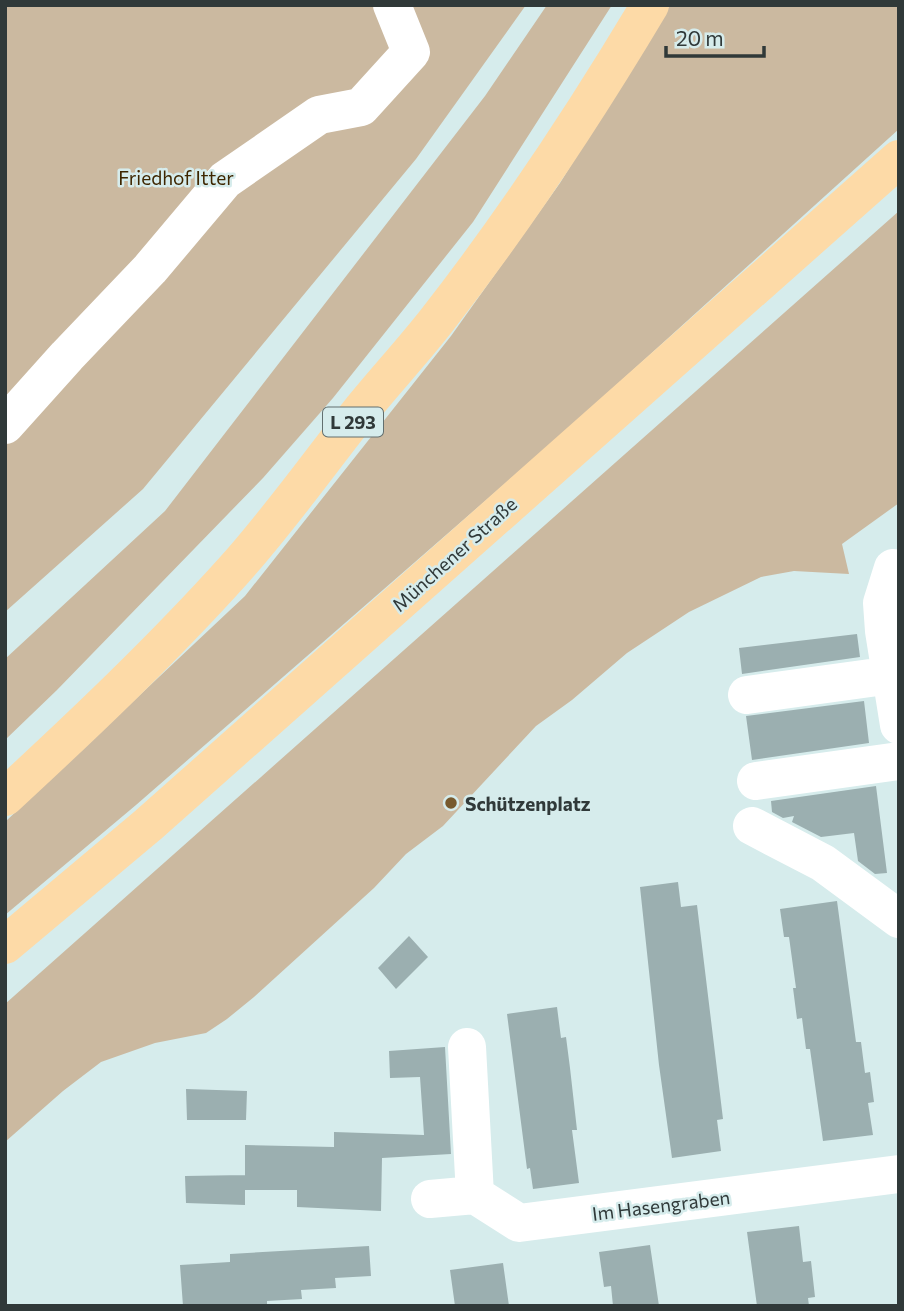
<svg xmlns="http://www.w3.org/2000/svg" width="904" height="1311" font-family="Commissioner,sans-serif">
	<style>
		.green { fill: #cbb9a0 }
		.building { fill: #9bafb0 }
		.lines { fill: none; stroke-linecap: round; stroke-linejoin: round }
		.minor { stroke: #fff; stroke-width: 38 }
		.major { stroke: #fddaa7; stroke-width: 38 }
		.poi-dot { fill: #775a2e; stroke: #d6ecec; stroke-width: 2.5 }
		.labels { text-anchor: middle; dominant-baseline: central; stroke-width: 5; stroke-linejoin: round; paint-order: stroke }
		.shield { fill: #d6ecec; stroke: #626f6f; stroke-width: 2 }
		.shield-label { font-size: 18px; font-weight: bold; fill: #303939 }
		.park-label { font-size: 19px; fill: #3e2600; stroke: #d6ecec }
		.street-label { font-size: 19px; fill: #303939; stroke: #d6ecec }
		.poi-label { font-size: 19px; font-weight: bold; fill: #303939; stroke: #d6ecec; text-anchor: start }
	</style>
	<rect width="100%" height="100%" fill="#d6ecec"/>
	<path class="green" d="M 5,5 L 526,5 L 416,159 L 143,489 L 5,612 Z
		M 547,5 L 612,5 L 473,222 L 333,398 L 263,478 L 57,690 L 5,740 L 5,659 L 165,511 L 485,96 Z
		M 670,5 L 899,5 L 899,129 L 570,427 L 136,805 L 5,915 L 5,822 L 245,596 L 451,336 L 560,183 Z
		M 899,211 L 899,503 L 842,544 L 849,574 L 794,571 L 761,577 L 689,612 L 627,653 L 572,700 L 536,726 L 443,826 L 406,854 L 374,888 L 254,997 L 227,1019 L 206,1033 L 155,1043 L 101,1062 L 63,1091 L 5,1142 L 5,1004 Z"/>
	<path class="building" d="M 857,634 L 860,657 L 742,674 L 739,648 Z
		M 864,701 L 869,743 L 752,760 L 746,716 Z
		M 876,786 L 887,873 L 875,874 L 858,861 L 854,833 L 821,837 L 792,822 L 794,816 L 783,818 L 772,812 L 771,801 Z
		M 678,882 L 681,907 L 697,905 L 723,1119 L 717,1120 L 721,1151 L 672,1158 L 659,1065 L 640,887 Z
		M 837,901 L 856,1042 L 861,1042 L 865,1073 L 870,1072 L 874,1102 L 868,1103 L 873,1135 L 823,1141 L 810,1049 L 806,1049 L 802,1018 L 797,1019 L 793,988 L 796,988 L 789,937 L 784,937 L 780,909 Z
		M 409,936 L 428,957 L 396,989 L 378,968 Z
		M 557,1007 L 561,1038 L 566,1037 L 570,1068 L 577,1130 L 572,1130 L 579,1183 L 533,1189 L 530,1168 L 527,1169 L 507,1014 Z
		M 445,1047 L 451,1154 L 382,1158 L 381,1211 L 297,1207 L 297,1190 L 245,1190 L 245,1145 L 334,1147 L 334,1132 L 424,1135 L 420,1077 L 390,1078 L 389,1051 Z
		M 186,1089 L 247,1091 L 246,1120 L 187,1120 Z
		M 245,1175 L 245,1205 L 186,1203 L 185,1176 Z
		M 799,1226 L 803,1262 L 811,1261 L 815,1297 L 808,1298 L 809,1306 L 757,1306 L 747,1232 Z
		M 650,1245 L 659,1306 L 613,1306 L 611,1286 L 604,1287 L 599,1252 Z
		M 369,1246 L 371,1276 L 335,1278 L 336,1288 L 301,1290 L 302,1299 L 267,1301 L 267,1306 L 183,1306 L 180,1265 L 230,1262 L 230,1254 Z
		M 503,1263 L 509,1306 L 455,1306 L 450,1270 Z"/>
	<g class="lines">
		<path class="minor" d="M 5,425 L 67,356 L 150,269 L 225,180 L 319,115 L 361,107 L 411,52 L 392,5
			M 893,568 L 882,603 L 884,631 L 899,725
			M 747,695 L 892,675
			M 756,781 L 899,761
			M 752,826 L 823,863 L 899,919
			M 467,1047 L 475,1195
			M 430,1199 L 475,1195 L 519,1223 L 899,1174"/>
		<path class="major" d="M 5,797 C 84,724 162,650 234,570 C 279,520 317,466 359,413 C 384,382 412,352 437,320 C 515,220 585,114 650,5
			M 5,945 L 148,825 L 899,159"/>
	</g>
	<circle class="poi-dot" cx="451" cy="803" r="7"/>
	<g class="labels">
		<rect class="shield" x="323" y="407.5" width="60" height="29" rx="5"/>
		<g class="shield-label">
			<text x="353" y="422">L 293</text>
		</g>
		<g class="park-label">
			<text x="176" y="177">Friedhof Itter</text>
		</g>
		<g class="street-label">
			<text transform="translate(454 554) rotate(-42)">Münchener Straße</text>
			<text transform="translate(661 1205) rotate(-7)">Im Hasengraben</text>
		</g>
		<g class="poi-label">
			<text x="465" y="803">Schützenplatz</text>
		</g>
	</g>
	<rect width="904" height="1311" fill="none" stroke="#303939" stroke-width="14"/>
	<path d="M666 46v10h98v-10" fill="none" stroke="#303939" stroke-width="3.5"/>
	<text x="676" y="46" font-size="21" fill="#303939" stroke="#d6ecec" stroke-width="5" paint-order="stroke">20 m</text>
</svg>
